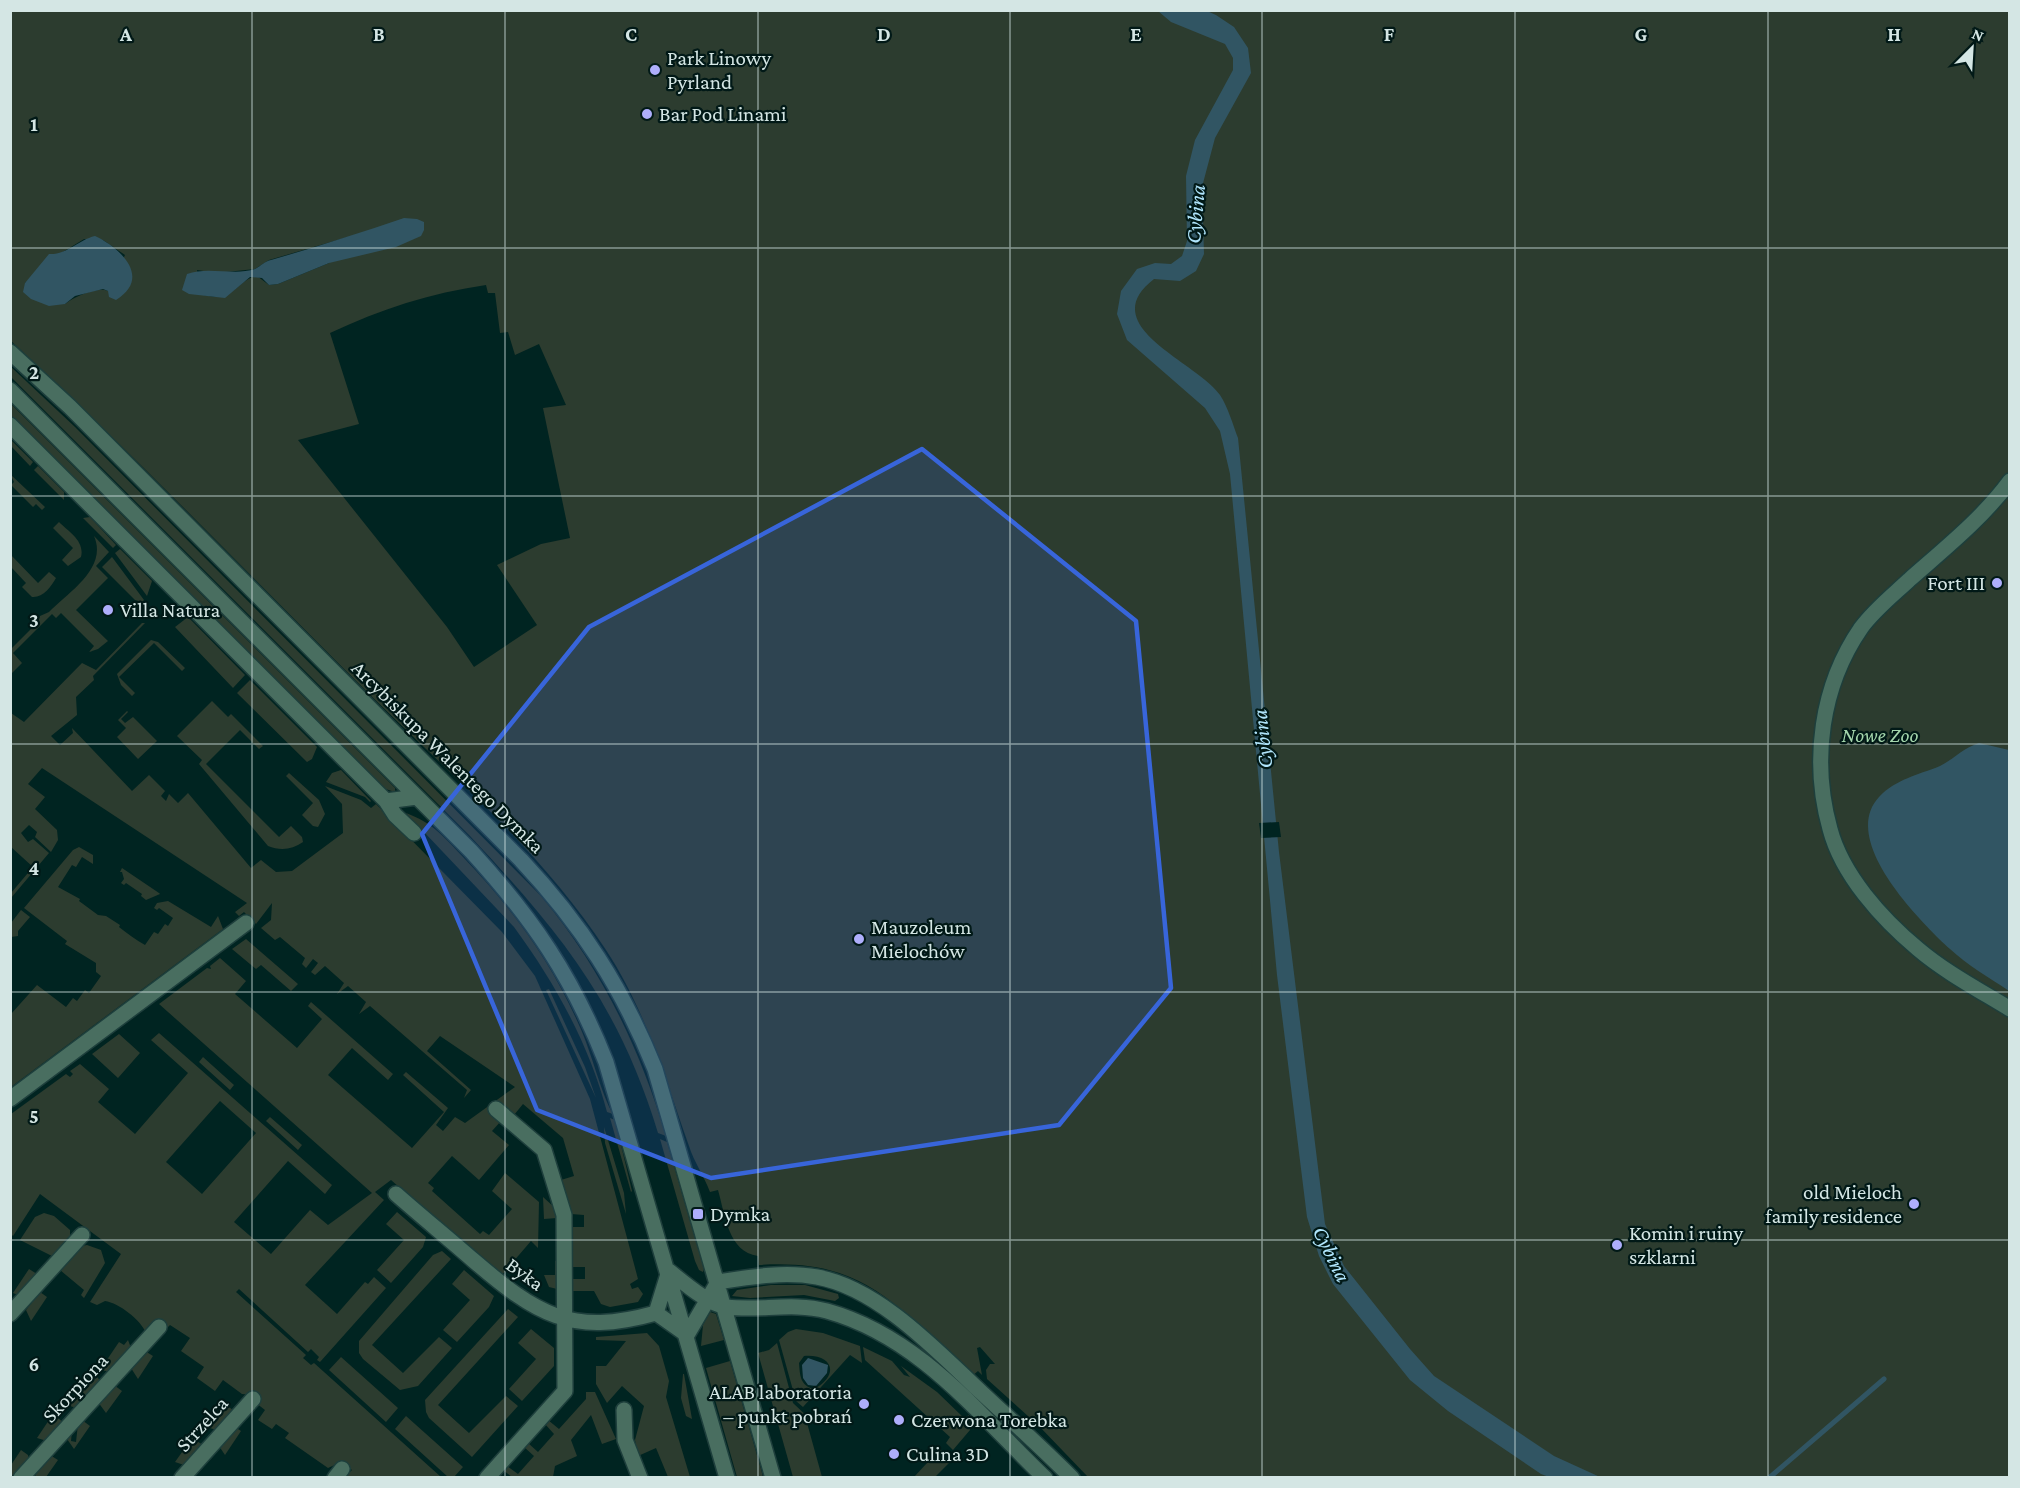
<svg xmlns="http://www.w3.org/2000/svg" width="2020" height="1488" font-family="'Crimson Pro',serif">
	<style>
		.green { fill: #2c3c2f; fill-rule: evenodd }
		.water { fill: #315563 }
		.pier { fill: #002421 }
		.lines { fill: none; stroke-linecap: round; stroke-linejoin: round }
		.stream { stroke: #315563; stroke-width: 5 }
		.minor-casing { stroke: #1e3f3c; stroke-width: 18 }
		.minor { stroke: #496e60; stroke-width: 15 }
		.marked { fill: #3865da; fill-opacity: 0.2; stroke: #3865da; stroke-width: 4.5; stroke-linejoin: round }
		.grid { fill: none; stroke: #d4e6e4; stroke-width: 1.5; stroke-opacity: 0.55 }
		.poi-dot { fill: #aeaefb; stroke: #011917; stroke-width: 2 }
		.labels { text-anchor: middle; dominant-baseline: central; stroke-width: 4.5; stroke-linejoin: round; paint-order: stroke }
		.poi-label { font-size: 21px; fill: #d4e6e4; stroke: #011917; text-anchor: start }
		.park-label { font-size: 21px; font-style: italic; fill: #a4d6ac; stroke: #011917 }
		.street-label { font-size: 21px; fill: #d4e6e4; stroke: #011917 }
		.water-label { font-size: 22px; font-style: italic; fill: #b0e5fc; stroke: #011917 }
		.grid-label { font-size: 20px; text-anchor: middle; font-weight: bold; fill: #d4e6e4; stroke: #011917; stroke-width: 4.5; stroke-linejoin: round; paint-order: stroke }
	</style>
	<rect width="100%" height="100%" fill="#002421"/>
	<path class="green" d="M 11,11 L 2009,11 L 2009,1477 L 1088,1477 L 1039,1426 L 987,1379 L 986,1370 L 990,1364 L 995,1364 L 980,1347 L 977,1348 L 982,1375 L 978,1371 L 971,1377 C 898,1309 870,1258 759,1265 L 758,1256 C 728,1252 725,1214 718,1190 L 710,1192 C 704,1176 694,1162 689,1146 C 665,1078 646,1011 606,950 C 542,852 449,773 366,691 C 248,574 133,453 11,341 ZM 348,237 L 329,263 L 278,284 L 269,285 L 257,276 C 237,279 233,305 201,294 L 197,270 L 217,273 L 255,269 L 269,260 ZM 84,239 L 103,240 L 125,255 L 108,291 C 97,286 74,297 65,304 L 25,283 L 58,255 ZM 486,285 L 488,293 L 495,293 L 500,333 L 508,332 L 515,355 L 539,344 L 566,405 L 543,408 L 570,538 L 541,544 L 497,565 L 537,625 L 474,667 L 447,627 L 298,440 L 359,424 L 330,333 C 381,309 430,293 486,285 Z
		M 10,366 L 75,427 L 541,896 C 601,968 639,1046 666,1136 L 658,1133 C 619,1004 560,932 470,836 L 11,377 Z
		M 11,404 L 395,788 L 395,792 L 379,787 L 11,418 Z
		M 10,439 L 33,462 L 30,466 L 11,446 Z
		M 38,466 L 64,492 L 64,500 L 34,470 Z
		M 10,474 L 45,507 L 42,510 L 36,504 L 33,507 L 11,485 L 14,482 Z
		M 90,517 L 116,545 L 113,548 L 83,518 Z
		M 59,522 C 69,532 85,541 81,557 L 68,566 L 62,560 L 73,548 L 53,528 Z
		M 94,536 L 109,552 L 96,566 L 108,578 L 76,610 L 108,641 L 98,649 L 89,652 L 94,646 L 61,613 L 56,618 L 52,614 L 13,653 L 22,663 L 11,674 L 11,649 L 38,622 L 40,616 L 49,612 C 69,592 108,568 94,536 Z
		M 120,549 L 152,581 L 147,596 L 115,553 Z
		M 11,555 L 38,583 L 49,572 L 56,578 C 51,587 43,598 32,597 L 22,587 L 26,583 L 11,567 Z
		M 112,557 L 144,600 L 142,602 L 135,600 L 102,567 Z
		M 188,617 L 245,675 L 233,688 L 175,627 Z
		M 142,623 L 145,623 L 93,676 L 94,680 L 76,697 L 77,715 L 51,736 L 60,745 L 73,733 L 72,728 L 132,791 L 149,775 L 165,791 L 161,796 L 166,801 L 169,794 L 178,803 L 188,793 L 251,868 L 261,860 L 276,872 L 292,871 L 343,833 L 342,804 L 325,786 L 361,800 L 371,808 L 376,804 L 502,932 L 535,976 L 590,1099 L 638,1279 L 630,1284 L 632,1289 L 638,1287 L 643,1294 L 638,1302 L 610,1307 L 601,1304 L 594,1291 L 572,1291 L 571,1279 L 585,1279 L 585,1267 L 571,1267 L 571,1227 L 584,1227 L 584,1215 L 571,1214 L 561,1180 L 574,1176 L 563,1138 L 523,1104 L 514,1115 L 500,1103 L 492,1113 L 501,1121 L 492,1131 L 509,1145 L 479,1180 L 452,1156 L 428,1183 L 434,1188 L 432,1191 L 480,1234 L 483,1231 L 489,1235 L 512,1209 L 492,1191 L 505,1173 L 539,1202 L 538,1248 L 531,1241 L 501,1276 L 391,1180 L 375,1192 L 384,1200 L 305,1285 L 337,1314 L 365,1282 L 368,1284 L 374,1277 L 386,1288 L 320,1362 L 317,1360 L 319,1357 L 311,1349 L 308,1352 L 239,1289 L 236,1292 L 306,1355 L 303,1358 L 311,1365 L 314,1363 L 441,1477 L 345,1477 L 352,1470 L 341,1462 L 328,1468 L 285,1438 L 289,1433 L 276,1424 L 272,1429 L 258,1420 L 265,1410 L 256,1403 L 253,1395 L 242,1394 L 223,1380 L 215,1391 L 197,1378 L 204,1367 L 181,1351 L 190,1338 L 170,1325 L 168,1327 L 160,1319 L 146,1333 C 141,1320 119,1303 105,1301 L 97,1305 L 90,1302 L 121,1254 L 40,1194 L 13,1236 L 11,1234 L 11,1114 L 66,1074 L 70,1077 L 73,1074 L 70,1071 L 80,1064 L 109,1089 L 98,1102 L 135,1134 L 188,1073 L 151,1040 L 159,1033 L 332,1185 L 325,1194 L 288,1161 L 234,1222 L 271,1254 L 310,1210 L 328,1225 L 372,1193 L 159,1004 L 207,968 L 211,969 L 210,966 L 220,958 L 246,981 L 235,994 L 297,1048 L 322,1019 L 308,1006 L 311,1002 L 393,1074 L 388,1080 L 352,1048 L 328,1075 L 412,1148 L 444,1112 L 403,1075 L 406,1072 L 448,1108 L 436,1125 L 443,1131 L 455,1117 L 465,1123 L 515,1087 L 440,1036 L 427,1051 L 471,1090 L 464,1098 L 467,1090 L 370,1006 L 359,1014 L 366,1002 L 348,986 L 337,994 L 344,983 L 325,966 L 315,975 L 311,972 L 318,963 L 313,959 L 306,968 L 302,964 L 305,958 L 280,937 L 275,940 L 261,928 L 271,920 L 272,903 L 256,924 L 244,912 L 239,916 L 235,912 L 247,903 L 42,768 L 28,784 L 45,797 L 35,809 L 57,830 L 58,840 L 51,852 L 35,837 L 37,832 L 29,825 L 21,833 L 28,842 L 33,839 L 49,853 L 11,898 L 11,893 L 33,867 L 11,847 L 11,713 L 24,722 L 82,663 L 96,670 ZM 220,1101 L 256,1133 L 202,1194 L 166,1162 Z
		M 151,640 L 158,642 L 185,668 L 182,671 L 154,643 L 119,677 L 135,693 L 132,696 L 121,685 L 117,674 Z
		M 250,680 L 317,747 L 312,759 L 307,762 L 237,693 Z
		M 212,701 L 228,717 L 231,714 L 263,746 L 259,749 L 240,730 L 206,764 L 279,837 L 291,826 L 302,837 L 303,842 C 292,850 280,851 268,846 L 199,764 L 202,760 L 177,736 Z
		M 127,711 L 128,712 L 121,719 L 125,723 L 133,717 L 157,741 L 138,759 L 117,737 L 126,728 L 118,720 Z
		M 341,770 L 371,801 L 370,802 L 365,797 L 326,782 L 332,773 Z
		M 289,773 L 319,800 L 325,814 L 318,827 L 313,826 L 302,815 L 313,803 L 286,776 Z
		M 406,813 C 433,823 444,837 463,857 C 512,908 551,961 579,1025 C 591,1050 601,1094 613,1114 L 607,1112 C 589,1044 555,983 514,927 Z
		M 79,847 L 93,855 L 93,864 L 82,857 L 76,867 L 72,865 L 58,887 L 80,899 L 79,901 L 98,915 L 106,916 L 120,925 L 119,927 C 127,933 136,940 145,945 L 154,932 L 158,934 L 165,924 L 168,926 L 173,918 L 159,908 L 157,910 L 154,908 L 157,903 L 168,901 L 211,927 L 218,916 L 223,929 L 11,1087 L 11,1014 L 37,985 L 66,1007 L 73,998 L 77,1001 L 85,990 L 89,993 L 101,976 L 96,972 L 96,963 L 65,944 L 67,941 L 24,908 L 73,850 Z
		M 122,868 L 159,893 L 160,894 L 146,900 L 141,896 L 142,894 L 126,883 L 124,885 L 121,883 L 124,879 L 122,872 L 120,872 Z
		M 21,910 L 30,917 L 18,931 L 18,936 L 11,937 L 11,923 Z
		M 246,939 L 298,984 L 291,991 L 261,965 L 256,969 L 232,949 Z
		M 549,989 L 585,1067 L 596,1098 L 546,990 Z
		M 119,1034 L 140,1053 L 118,1078 L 92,1054 Z
		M 203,1057 L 234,1085 L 230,1090 L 199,1062 Z
		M 270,1117 L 302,1145 L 298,1150 L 266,1121 Z
		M 610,1118 L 615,1120 L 632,1191 L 631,1192 Z
		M 604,1127 L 624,1193 L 626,1214 L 605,1143 Z
		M 660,1139 L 667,1142 L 704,1269 L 703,1272 L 699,1270 L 695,1261 Z
		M 543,1197 L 554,1207 L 557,1218 L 544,1219 Z
		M 397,1212 L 426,1237 L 423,1247 L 391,1283 L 377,1270 L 404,1240 L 386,1224 Z
		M 44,1213 L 54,1216 L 70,1230 L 70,1239 L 56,1258 L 20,1240 L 35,1217 Z
		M 87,1245 L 101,1250 L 105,1263 L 84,1298 L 81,1295 L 84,1290 L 60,1270 L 82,1246 Z
		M 442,1251 L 451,1259 L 372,1345 L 403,1373 L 439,1337 L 452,1348 L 418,1386 L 400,1390 L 363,1359 L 359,1353 L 359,1341 L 433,1255 Z
		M 555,1261 L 557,1261 L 557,1289 L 549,1287 L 544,1275 L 555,1275 Z
		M 29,1269 L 37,1274 L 18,1295 L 13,1293 Z
		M 464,1270 L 494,1296 L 489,1307 L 457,1342 L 443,1330 L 470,1300 L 452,1284 Z
		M 771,1285 L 805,1285 L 838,1294 L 839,1298 L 835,1301 L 804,1295 L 750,1298 L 732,1296 L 737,1290 Z
		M 40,1292 L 47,1297 L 31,1321 L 26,1310 Z
		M 508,1309 L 518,1317 L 438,1405 L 469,1433 L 506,1396 L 518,1406 L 472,1457 L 429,1418 L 426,1412 L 425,1400 Z
		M 710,1312 L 716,1314 L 724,1340 L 701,1346 L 703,1325 Z
		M 531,1329 L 554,1348 L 554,1366 L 522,1401 L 509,1389 L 536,1359 L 518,1343 Z
		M 796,1329 L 823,1333 L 860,1346 L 862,1363 L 850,1355 L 803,1407 L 796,1401 L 779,1340 L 788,1332 ZM 804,1356 C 833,1354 840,1375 814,1389 C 800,1386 800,1375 799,1363 Z
		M 647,1333 L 659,1346 L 669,1381 L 666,1397 L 690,1477 L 668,1477 L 656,1448 L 638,1456 L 635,1440 L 644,1406 L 622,1386 L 607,1403 L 596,1384 L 596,1366 L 606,1366 L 626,1341 L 596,1340 L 596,1337 Z
		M 128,1340 L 131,1348 L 112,1372 L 100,1370 L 119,1342 L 124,1345 Z
		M 777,1343 L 793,1403 L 810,1419 L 807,1423 L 822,1477 L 793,1477 L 758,1353 L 769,1350 Z
		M 863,1347 L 892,1361 L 904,1375 L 910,1377 L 901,1366 L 937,1392 L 964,1418 L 969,1415 L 970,1430 L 953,1450 L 946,1443 L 950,1437 L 865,1360 Z
		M 145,1351 L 153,1356 L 138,1379 L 131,1368 Z
		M 341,1357 L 398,1408 L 386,1422 L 329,1370 Z
		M 730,1361 L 761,1469 L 763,1477 L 737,1477 L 706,1368 Z
		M 683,1374 L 684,1374 L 692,1419 L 686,1416 L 681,1398 Z
		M 96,1375 L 100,1381 L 78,1409 L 68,1405 L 87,1377 L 92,1380 Z
		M 114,1385 L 122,1391 L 106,1413 L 98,1402 Z
		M 586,1392 L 595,1392 L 616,1439 L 602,1444 L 591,1415 L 571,1440 L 577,1456 L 555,1466 L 553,1477 L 512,1477 L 503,1470 L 507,1466 L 518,1474 L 534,1456 L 524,1447 L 528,1443 L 538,1452 L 554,1434 L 545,1424 L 548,1420 L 559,1429 L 586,1399 Z
		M 224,1403 L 234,1411 L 216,1430 L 207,1427 Z
		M 53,1414 L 64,1423 L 47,1441 L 37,1438 Z
		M 406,1416 L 463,1467 L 454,1477 L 448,1477 L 395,1429 Z
		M 82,1420 L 90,1426 L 74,1449 L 67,1439 L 72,1431 L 71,1441 L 76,1442 L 78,1424 Z
		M 235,1427 L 241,1431 L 225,1455 L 219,1446 Z
		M 192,1438 L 203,1445 L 184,1465 L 175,1462 Z
		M 940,1449 L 952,1460 L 935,1477 L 914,1477 Z
		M 21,1450 L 28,1455 L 29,1461 L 17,1474 L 11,1476 L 11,1465 Z
		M 50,1455 L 58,1460 L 46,1477 L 36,1477 L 35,1474 Z"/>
	<path class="water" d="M 1158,11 L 1207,11 L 1216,15 L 1234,27 L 1248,48 L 1251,73 L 1215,138 L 1202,187 L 1204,254 L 1196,271 L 1180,281 L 1154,279 C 1093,326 1196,361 1220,395 C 1228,407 1233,425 1238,438 L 1279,852 L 1325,1224 L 1344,1266 L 1410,1349 L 1434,1376 L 1554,1456 L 1600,1477 L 1549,1477 L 1541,1474 L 1448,1411 L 1410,1380 L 1333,1284 L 1319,1256 L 1307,1217 L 1277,975 L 1230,474 L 1220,431 L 1205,408 L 1127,340 L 1117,314 L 1121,291 L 1137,269 L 1155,263 L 1171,264 L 1182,256 L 1187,241 L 1186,176 L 1195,140 L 1233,70 L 1233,58 L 1225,44 L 1171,22 Z
		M 404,218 L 417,219 L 424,222 L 424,230 L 421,236 L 396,247 L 329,263 L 278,284 L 269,285 L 262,278 L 250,277 L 225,298 L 189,294 L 182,290 L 187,274 C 208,266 234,276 255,269 C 261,266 265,261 271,260 C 316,247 360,233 404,218 Z
		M 95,236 C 121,248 152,278 116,300 L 109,297 L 108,291 L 103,289 L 75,296 L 65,304 L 49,306 L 31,299 L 23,292 L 25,283 L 49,254 C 67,255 78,240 95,236 Z
		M 1979,743 L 2009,750 L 2009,991 C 1990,978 1967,965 1950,949 C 1919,920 1839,840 1879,797 C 1896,779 1918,775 1940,766 C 1954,759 1963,748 1979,743 Z
		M 808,1358 L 828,1365 L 827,1373 L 816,1386 L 808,1385 L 803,1378 L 802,1365 Z"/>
	<path class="pier" d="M 1279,822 L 1281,837 L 1261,838 L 1259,823 Z"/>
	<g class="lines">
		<path class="stream" d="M 1769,1478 L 1884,1379"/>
		<g class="minor-casing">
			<path id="minor" d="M 10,352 L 70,407 L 521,860 C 581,924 622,987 655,1069 L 773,1478
				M 10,390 L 471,851 C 533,919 572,976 606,1062 L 727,1478
				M 10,425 L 386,801 L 395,815 L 414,833
				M 2010,481 C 1982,519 1944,549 1909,580 C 1893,595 1874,610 1861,628 C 1821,686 1811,761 1830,829 C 1842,875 1882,919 1918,949 C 1945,972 1979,990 2010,1009
				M 386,801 L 417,797
				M 10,1099 L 246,923
				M 396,1194 C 422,1217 448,1238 473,1260 C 536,1314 571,1337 656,1313
				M 669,1271 C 683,1282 709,1305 727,1307 C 760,1311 793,1302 827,1311 C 920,1337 978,1414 1045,1478
				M 656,1313 L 669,1271
				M 656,1313 L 687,1335
				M 10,1314 L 82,1235
				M 687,1335 L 718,1282 C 750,1277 784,1271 817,1277 C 879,1288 938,1352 982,1393 C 1012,1421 1043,1449 1072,1478
				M 624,1410 L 625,1440 L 640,1478
				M 21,1478 L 159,1327
				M 182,1478 L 253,1399
				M 335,1478 L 342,1469
				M 487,1478 L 565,1391 L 564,1215 L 544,1150 L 496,1109"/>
		</g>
		<use href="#minor" class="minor"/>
	</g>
	<path class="marked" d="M 922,449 L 1136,621 L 1171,988 L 1059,1125 L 711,1178 L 537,1110 L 422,834 L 589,627 Z"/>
	<path class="grid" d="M 252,10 L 252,1478M 505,10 L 505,1478M 758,10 L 758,1478M 1010,10 L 1010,1478M 1262,10 L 1262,1478M 1515,10 L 1515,1478M 1768,10 L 1768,1478M 10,248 L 2010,248M 10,496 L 2010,496M 10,744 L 2010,744M 10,992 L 2010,992M 10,1240 L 2010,1240"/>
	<g class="poi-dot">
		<circle cx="655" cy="70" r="6"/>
		<circle cx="647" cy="114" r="6"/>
		<circle cx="1997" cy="583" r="6"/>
		<circle cx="108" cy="610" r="6"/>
		<circle cx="859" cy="939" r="6"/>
		<circle cx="1914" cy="1204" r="6"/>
		<rect x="692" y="1208" width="12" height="12" rx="3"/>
		<circle cx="1617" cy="1245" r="6"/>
		<circle cx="864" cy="1404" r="6"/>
		<circle cx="899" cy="1420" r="6"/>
		<circle cx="894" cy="1454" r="6"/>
	</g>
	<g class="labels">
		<g class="poi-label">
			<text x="667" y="58">Park Linowy<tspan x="667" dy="24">Pyrland</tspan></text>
			<text x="659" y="114">Bar Pod Linami</text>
			<text x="1985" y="583" text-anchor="end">Fort III</text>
			<text x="120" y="610">Villa Natura</text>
			<text x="871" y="927">Mauzoleum<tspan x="871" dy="24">Mielochów</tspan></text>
			<text x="1902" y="1192" text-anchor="end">old Mieloch<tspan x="1902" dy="24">family residence</tspan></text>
			<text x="710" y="1214">Dymka</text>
			<text x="1629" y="1233">Komin i ruiny<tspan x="1629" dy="24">szklarni</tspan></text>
			<text x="852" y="1392" text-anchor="end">ALAB laboratoria<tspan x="852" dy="24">– punkt pobrań</tspan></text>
			<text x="911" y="1420">Czerwona Torebka</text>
			<text x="906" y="1454">Culina 3D</text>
		</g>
		<g class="park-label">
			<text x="1880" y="735">Nowe Zoo</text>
		</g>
		<g class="street-label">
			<text transform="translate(448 757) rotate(45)">Arcybiskupa Walentego Dymka</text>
			<text transform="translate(525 1274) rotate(36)">Byka</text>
			<text transform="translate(75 1388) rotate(-47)">Skorpiona</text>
			<text transform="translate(202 1424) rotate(-48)">Strzelca</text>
		</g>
		<g class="water-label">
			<text transform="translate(1195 214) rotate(-85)">Cybina</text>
			<text transform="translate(1262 739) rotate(-96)">Cybina</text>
			<text transform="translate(1332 1254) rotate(64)">Cybina</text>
		</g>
	</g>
	<g class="grid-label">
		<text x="126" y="41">A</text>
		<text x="379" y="41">B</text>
		<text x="631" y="41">C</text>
		<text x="884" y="41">D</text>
		<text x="1136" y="41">E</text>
		<text x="1389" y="41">F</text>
		<text x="1641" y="41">G</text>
		<text x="1894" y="41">H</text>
		<text x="34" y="131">1</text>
		<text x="34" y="379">2</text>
		<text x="34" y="627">3</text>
		<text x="34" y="875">4</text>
		<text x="34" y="1123">5</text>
		<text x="34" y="1371">6</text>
	</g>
	<rect width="2020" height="1488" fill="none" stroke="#d4e6e4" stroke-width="24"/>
	<g transform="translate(1972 48) rotate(24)" stroke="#011917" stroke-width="4.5" paint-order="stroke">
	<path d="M0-4.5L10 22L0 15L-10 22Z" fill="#d4e6e4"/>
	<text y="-9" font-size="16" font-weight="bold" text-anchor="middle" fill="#d4e6e4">N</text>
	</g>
</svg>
